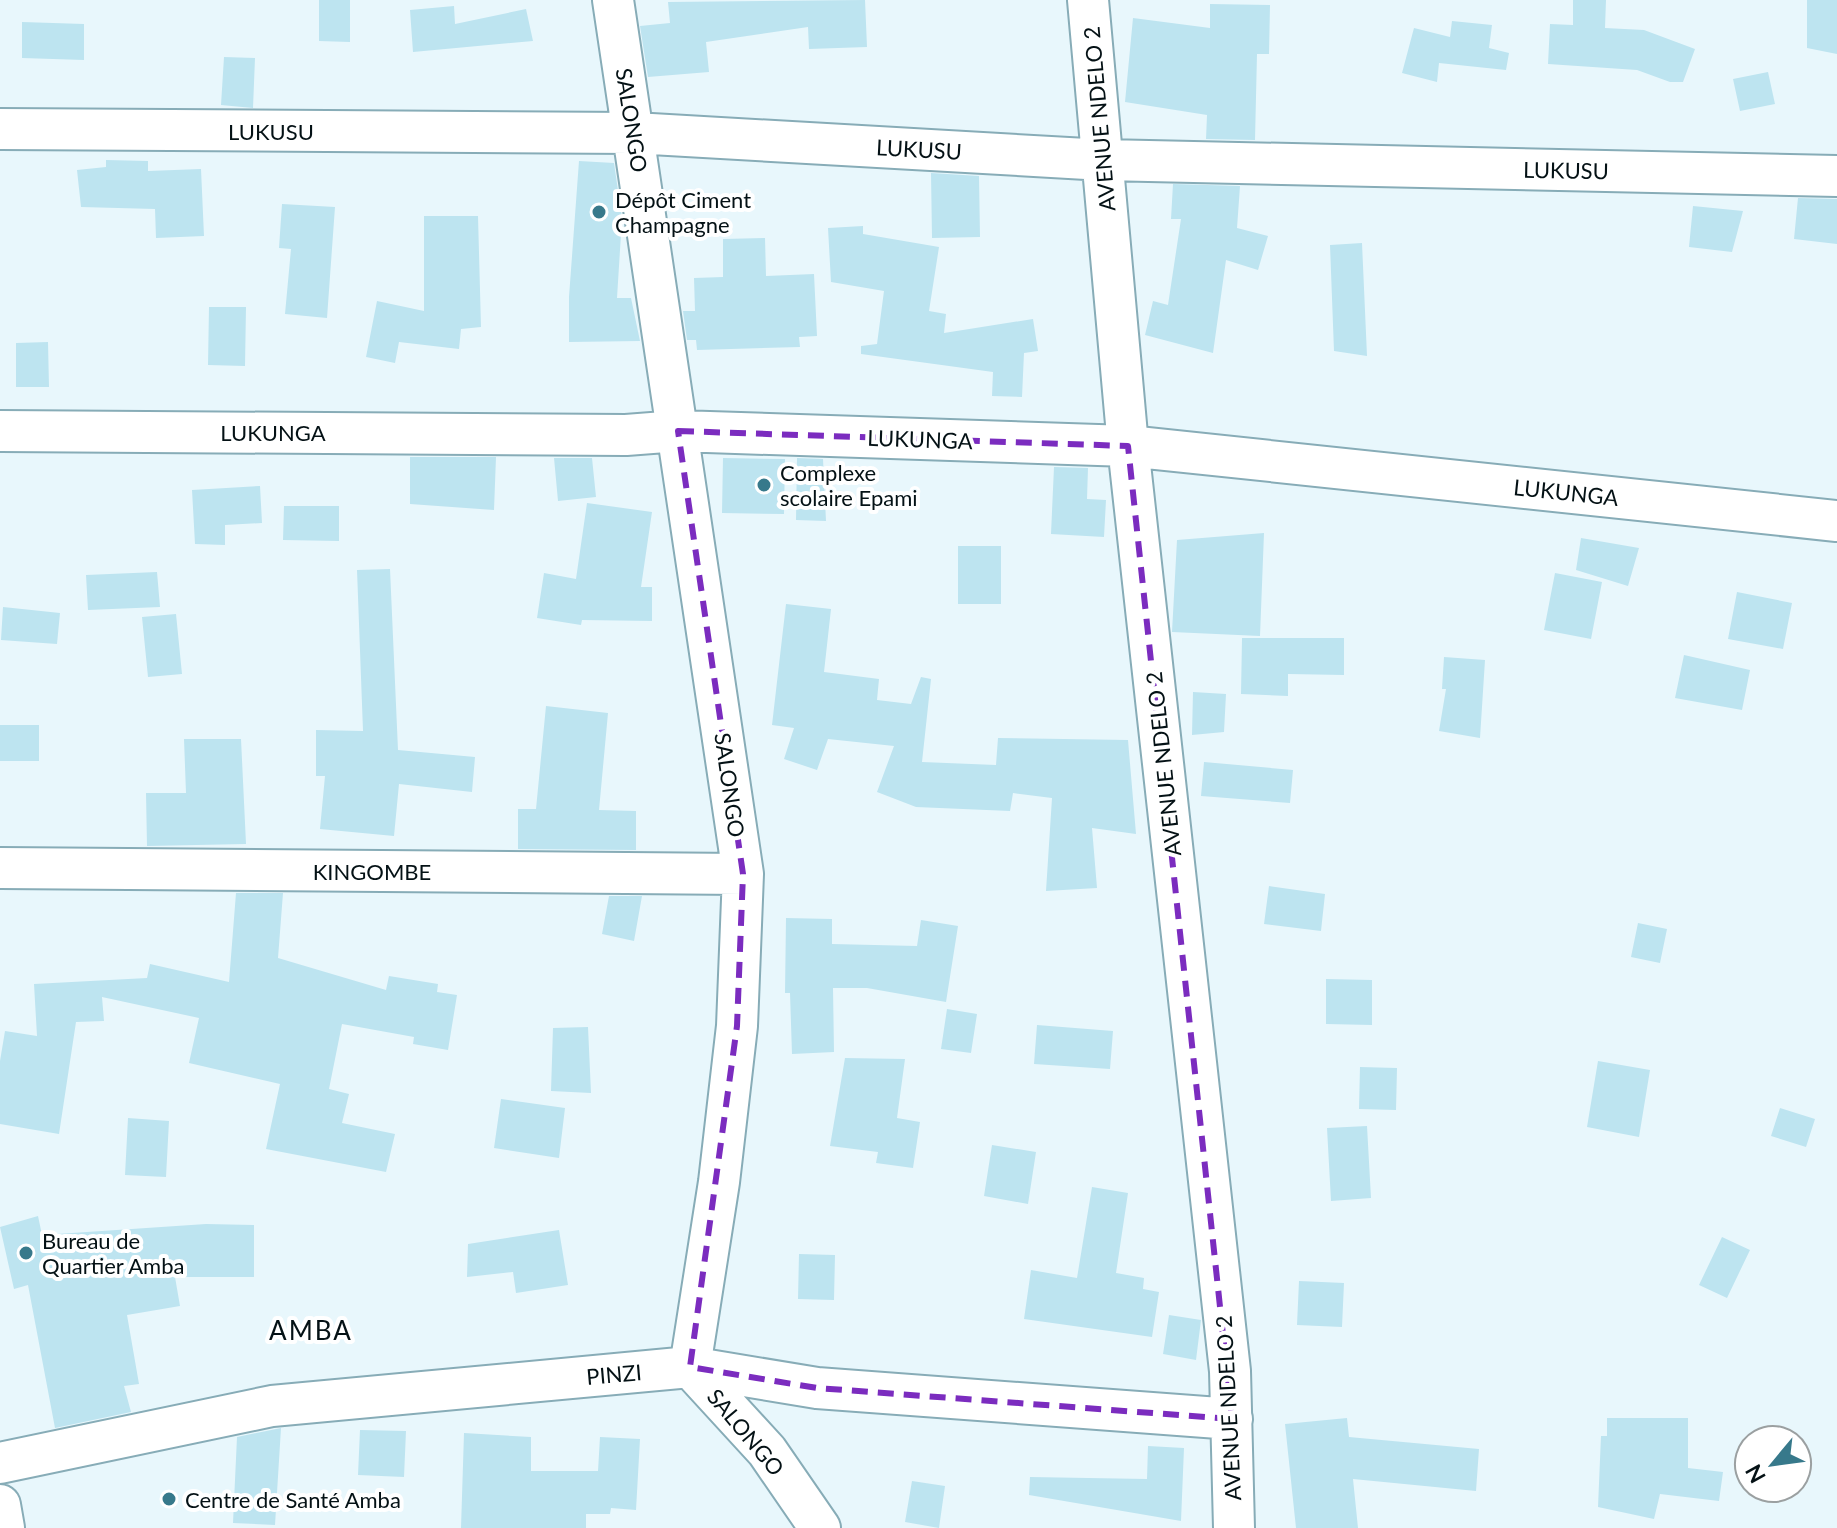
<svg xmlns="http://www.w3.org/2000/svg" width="1837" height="1528" font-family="Lato,sans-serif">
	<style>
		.building { fill: #bde4f0 }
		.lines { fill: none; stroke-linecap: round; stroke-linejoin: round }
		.minor-casing { stroke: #87acb7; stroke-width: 44 }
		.minor { stroke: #fff; stroke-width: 40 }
		.marked { fill: none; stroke: #7b2cbf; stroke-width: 6; stroke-dasharray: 16 10; stroke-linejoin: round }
		.poi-dot { fill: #37798b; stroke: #fff; stroke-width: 3 }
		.labels { text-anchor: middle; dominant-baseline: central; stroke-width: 8; stroke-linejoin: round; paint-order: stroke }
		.street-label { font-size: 22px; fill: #041115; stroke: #fff }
		.poi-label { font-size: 22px; fill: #041115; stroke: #fff; text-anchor: start }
		.quarter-label { font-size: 26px; letter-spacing: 2px; fill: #041115; stroke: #fff }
	</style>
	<rect width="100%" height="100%" fill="#e8f7fc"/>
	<path class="building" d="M 319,0 L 350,0 L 350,42 L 319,41 Z
		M 865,0 L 867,47 L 809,49 L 808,27 L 706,42 L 709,72 L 648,77 L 640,26 L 670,23 L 668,2 Z
		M 1573,0 L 1606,0 L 1605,28 L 1644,30 L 1695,49 L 1683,82 L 1670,82 L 1637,70 L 1548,64 L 1550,24 L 1573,25 Z
		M 1807,0 L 1837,0 L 1837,54 L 1807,48 Z
		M 1210,4 L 1270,5 L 1269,54 L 1257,54 L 1255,140 L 1206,139 L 1207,115 L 1125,102 L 1133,18 L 1210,28 Z
		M 454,6 L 455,24 L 526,9 L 533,41 L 413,52 L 410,10 Z
		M 1452,21 L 1492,25 L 1489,48 L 1509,53 L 1506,70 L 1439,63 L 1437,82 L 1402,73 L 1414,28 L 1450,37 Z
		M 22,22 L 84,24 L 84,60 L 22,58 Z
		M 224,57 L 255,58 L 253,108 L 221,105 Z
		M 1768,72 L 1775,104 L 1740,111 L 1733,79 Z
		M 106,160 L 148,161 L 148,171 L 201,169 L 204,236 L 156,238 L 155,209 L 81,207 L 77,170 L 106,167 Z
		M 579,161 L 614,163 L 622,218 L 617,298 L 631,298 L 640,341 L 569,342 L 569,297 Z
		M 931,173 L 979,176 L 980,237 L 932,238 Z
		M 1173,184 L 1240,186 L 1237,228 L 1268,236 L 1258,270 L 1226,260 L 1213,353 L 1145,335 L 1153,301 L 1168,305 L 1181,219 L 1171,219 Z
		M 1798,198 L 1837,199 L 1837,244 L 1794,239 Z
		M 282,204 L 335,207 L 327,318 L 285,314 L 291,249 L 279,248 Z
		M 1693,206 L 1743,211 L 1732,252 L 1689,247 Z
		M 424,216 L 478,216 L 481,327 L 461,329 L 459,349 L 399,342 L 395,363 L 366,357 L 377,301 L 424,311 Z
		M 863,226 L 863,234 L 939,247 L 929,311 L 946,314 L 944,333 L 1033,319 L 1038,351 L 1024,353 L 1022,397 L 992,396 L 993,372 L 861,354 L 861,346 L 877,344 L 884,291 L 831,282 L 828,228 Z
		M 765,238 L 766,276 L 814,274 L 817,336 L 799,337 L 800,347 L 697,350 L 696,340 L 687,340 L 683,311 L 695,311 L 694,278 L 723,277 L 723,239 Z
		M 1362,243 L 1367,356 L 1334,351 L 1330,245 Z
		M 209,307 L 246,307 L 245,366 L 208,365 Z
		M 48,342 L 49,387 L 16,387 L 16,343 Z
		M 410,457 L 496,457 L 494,510 L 410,504 Z
		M 554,458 L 592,458 L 596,497 L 558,501 Z
		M 723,458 L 785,459 L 784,514 L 722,513 Z
		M 797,458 L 823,459 L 826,521 L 796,520 Z
		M 1054,467 L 1088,468 L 1087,499 L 1106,500 L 1104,537 L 1051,534 Z
		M 260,486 L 262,523 L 225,525 L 225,545 L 195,544 L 192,490 Z
		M 587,503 L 652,512 L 641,587 L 652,587 L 652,621 L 582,620 L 581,625 L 537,618 L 544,573 L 576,579 Z
		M 284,506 L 339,506 L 339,541 L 283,540 Z
		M 1264,533 L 1260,636 L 1172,632 L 1177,540 Z
		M 1581,538 L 1639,548 L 1628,586 L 1576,570 Z
		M 958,546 L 1001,546 L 1001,604 L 958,604 Z
		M 390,569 L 398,750 L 475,757 L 472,792 L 399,784 L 394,836 L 320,829 L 325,776 L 316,776 L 316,730 L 363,731 L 357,570 Z
		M 157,572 L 160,607 L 88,610 L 86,575 Z
		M 1555,573 L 1602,582 L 1591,639 L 1544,630 Z
		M 1737,592 L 1792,603 L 1783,649 L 1728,639 Z
		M 786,604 L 831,609 L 824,672 L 879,679 L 877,700 L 911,704 L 921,677 L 931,679 L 922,762 L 996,765 L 998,738 L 1128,740 L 1136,834 L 1092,828 L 1097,888 L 1046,891 L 1052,798 L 1013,793 L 1010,811 L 916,807 L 877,792 L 894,746 L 828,739 L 817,770 L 784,759 L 794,728 L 772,725 Z
		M 3,607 L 60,613 L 57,644 L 1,640 Z
		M 176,614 L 182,674 L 148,677 L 142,617 Z
		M 1242,638 L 1344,638 L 1344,675 L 1288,674 L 1288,696 L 1241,694 Z
		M 1684,655 L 1750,670 L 1742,710 L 1675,698 Z
		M 1444,657 L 1485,660 L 1480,738 L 1439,731 L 1446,689 L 1442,689 Z
		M 1193,692 L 1226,694 L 1224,732 L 1192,735 Z
		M 546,706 L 608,713 L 599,810 L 636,811 L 636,850 L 518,849 L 518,809 L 536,809 Z
		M 0,725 L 39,725 L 39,761 L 0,761 Z
		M 184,739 L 241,739 L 246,844 L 147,846 L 146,793 L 186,793 Z
		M 1204,762 L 1293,770 L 1290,803 L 1201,796 Z
		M 1269,886 L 1325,894 L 1321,931 L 1264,924 Z
		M 236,893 L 283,893 L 278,958 L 386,990 L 389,976 L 438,984 L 437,992 L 457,995 L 448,1050 L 413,1044 L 414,1037 L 342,1024 L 329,1089 L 349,1094 L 342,1123 L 395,1134 L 386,1172 L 266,1149 L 280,1084 L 189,1063 L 199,1018 L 102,997 L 104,1021 L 76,1022 L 59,1134 L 0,1124 L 0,1061 L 5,1031 L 37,1036 L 34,984 L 147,978 L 150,964 L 229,982 Z
		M 609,896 L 642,896 L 634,941 L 602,934 Z
		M 786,918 L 832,919 L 832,944 L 917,946 L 921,920 L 958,926 L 946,1002 L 867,988 L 833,988 L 834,1052 L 792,1054 L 790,993 L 785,993 Z
		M 1638,923 L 1667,929 L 1660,963 L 1631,957 Z
		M 1326,979 L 1372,980 L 1372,1025 L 1326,1024 Z
		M 947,1009 L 977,1014 L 971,1053 L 941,1049 Z
		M 1037,1025 L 1113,1031 L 1110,1069 L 1034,1064 Z
		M 588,1027 L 591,1093 L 551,1091 L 553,1028 Z
		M 845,1058 L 905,1059 L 897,1118 L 920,1122 L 913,1168 L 876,1163 L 878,1152 L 830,1146 Z
		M 1598,1061 L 1650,1070 L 1639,1137 L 1587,1127 Z
		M 1360,1067 L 1397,1068 L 1396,1110 L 1359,1109 Z
		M 501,1099 L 565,1108 L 559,1158 L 494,1148 Z
		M 1780,1108 L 1815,1119 L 1806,1147 L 1771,1136 Z
		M 128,1118 L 169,1121 L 166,1177 L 125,1175 Z
		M 1367,1126 L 1371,1198 L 1331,1201 L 1327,1128 Z
		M 992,1145 L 1036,1152 L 1028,1204 L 984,1196 Z
		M 1092,1187 L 1128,1193 L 1116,1273 L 1144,1278 L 1143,1289 L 1159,1292 L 1152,1337 L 1024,1319 L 1031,1270 L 1077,1278 Z
		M 38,1216 L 42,1235 L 206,1224 L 254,1225 L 254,1277 L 175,1277 L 180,1306 L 127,1315 L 139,1384 L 124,1386 L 131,1412 L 55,1428 L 28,1285 L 14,1289 L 0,1227 Z
		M 559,1230 L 568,1285 L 516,1293 L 513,1272 L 467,1277 L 468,1244 Z
		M 1722,1237 L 1750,1250 L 1727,1298 L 1699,1285 Z
		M 799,1254 L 835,1255 L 834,1300 L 798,1299 Z
		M 1299,1281 L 1344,1283 L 1342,1327 L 1297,1325 Z
		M 1169,1315 L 1201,1320 L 1196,1360 L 1163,1354 Z
		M 1347,1418 L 1349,1437 L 1479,1449 L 1476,1491 L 1353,1479 L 1358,1528 L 1296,1528 L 1285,1424 Z
		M 1607,1418 L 1688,1418 L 1688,1468 L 1723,1472 L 1719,1501 L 1660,1494 L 1654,1519 L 1598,1507 L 1601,1436 L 1607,1436 Z
		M 281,1428 L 275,1525 L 233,1523 L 237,1437 Z
		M 360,1430 L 406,1431 L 404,1477 L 358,1475 Z
		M 464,1433 L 531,1437 L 531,1471 L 598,1471 L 600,1437 L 640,1439 L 636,1510 L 611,1508 L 610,1514 L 586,1514 L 586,1528 L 461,1528 Z
		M 1148,1446 L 1184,1448 L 1181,1521 L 1029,1495 L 1030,1477 L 1147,1479 Z
		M 912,1481 L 945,1486 L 939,1528 L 905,1522 Z"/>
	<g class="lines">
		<g class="minor-casing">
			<path id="minor" d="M 613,0 L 743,874 L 737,1026 L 719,1182 L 690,1367 L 767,1451 L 820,1528
				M 1088,0 L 1128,446 L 1230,1371 L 1234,1528
				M 0,129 L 634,133 L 1104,160 L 1837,176
				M 0,431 L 626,435 L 678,431 L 1128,446 L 1837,521
				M 0,868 L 743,874
				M 0,1463 L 272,1406 L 690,1367 L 817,1388 L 1232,1419
				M 0,1505 L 4,1528"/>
		</g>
		<use href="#minor" class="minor"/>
	</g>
	<path class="marked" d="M 678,431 L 1128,446 L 1232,1419 L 817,1388 L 690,1367 L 737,1026 L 743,874 Z"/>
	<g class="poi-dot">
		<circle cx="599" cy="212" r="8"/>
		<circle cx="764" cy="485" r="8"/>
		<circle cx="26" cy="1253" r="8"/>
		<circle cx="169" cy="1499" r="8"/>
	</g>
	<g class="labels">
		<g class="street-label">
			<text transform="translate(1099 119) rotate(-95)">AVENUE NDELO 2</text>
			<text transform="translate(632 120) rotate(81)">SALONGO</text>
			<text x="271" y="131">LUKUSU</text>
			<text transform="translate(919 149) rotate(3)">LUKUSU</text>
			<text transform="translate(1566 170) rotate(1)">LUKUSU</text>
			<text x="273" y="432">LUKUNGA</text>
			<text transform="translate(920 439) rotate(2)">LUKUNGA</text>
			<text transform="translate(1566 492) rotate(6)">LUKUNGA</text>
			<text transform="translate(1163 764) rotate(-96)">AVENUE NDELO 2</text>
			<text transform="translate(730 785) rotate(82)">SALONGO</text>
			<text x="372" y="871">KINGOMBE</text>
			<text transform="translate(614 1374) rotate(-5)">PINZI</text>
			<text transform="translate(1228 1408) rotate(-93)">AVENUE NDELO 2</text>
			<text transform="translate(746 1432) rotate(50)">SALONGO</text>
		</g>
		<g class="poi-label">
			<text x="615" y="199">Dépôt Ciment<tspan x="615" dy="25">Champagne</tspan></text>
			<text x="780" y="472">Complexe<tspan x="780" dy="25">scolaire Epami</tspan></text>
			<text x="42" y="1240">Bureau de<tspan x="42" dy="25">Quartier Amba</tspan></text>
			<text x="185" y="1499">Centre de Santé Amba</text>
		</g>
		<g class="quarter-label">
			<text x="311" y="1330">AMBA</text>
		</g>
	</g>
	<g transform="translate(1773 1464) rotate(241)"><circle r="38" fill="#ffffff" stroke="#9ba0a1" stroke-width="2"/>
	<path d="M0-6L14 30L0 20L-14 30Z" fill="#37798b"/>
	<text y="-12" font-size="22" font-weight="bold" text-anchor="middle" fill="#041115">N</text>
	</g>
</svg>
